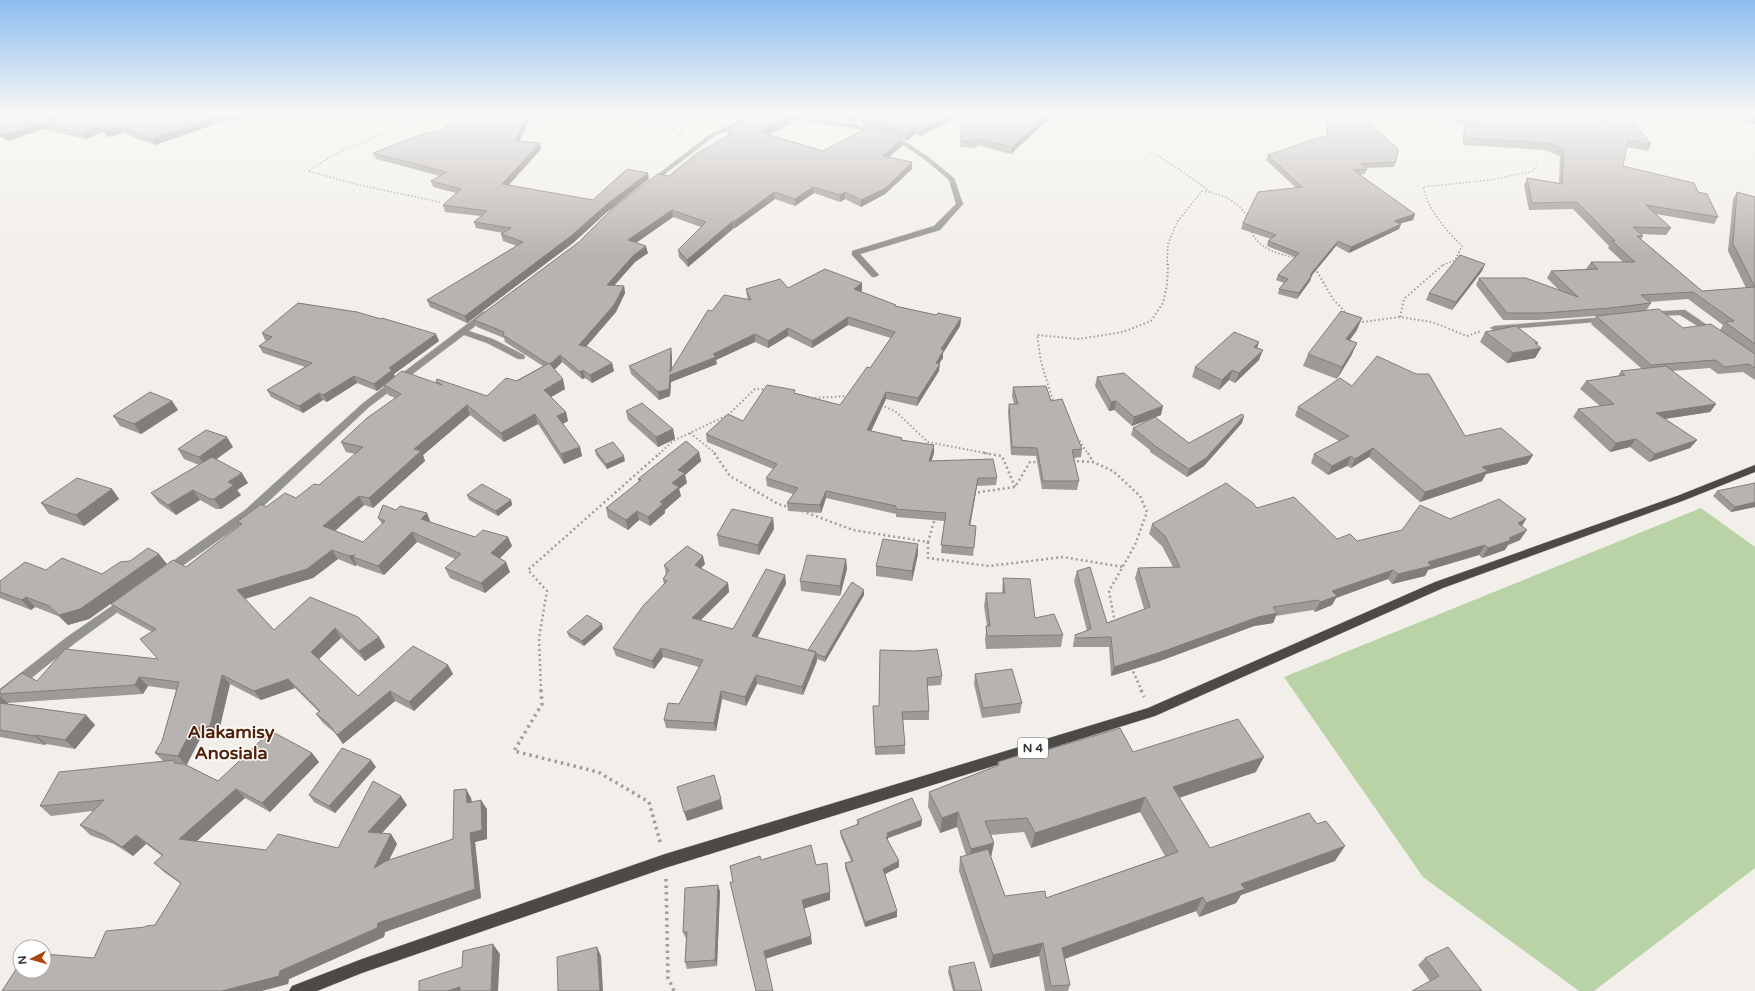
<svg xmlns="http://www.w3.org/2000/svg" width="1755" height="991" font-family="'Varela Round',sans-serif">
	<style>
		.green { fill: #b9d3a6 }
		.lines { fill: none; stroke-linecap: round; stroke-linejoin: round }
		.minor-casing { stroke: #d0cdc9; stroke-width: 1 }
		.major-casing { stroke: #d0cdc9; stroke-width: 1 }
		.path-far3 { stroke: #9f9d99; stroke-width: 1.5; stroke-dasharray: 1.5 2; stroke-linecap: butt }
		.path-far2 { stroke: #9f9d99; stroke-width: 2; stroke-dasharray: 1.5 2.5; stroke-linecap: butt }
		.path-far1 { stroke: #9f9d99; stroke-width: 2.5; stroke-dasharray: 2 3; stroke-linecap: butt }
		.path { stroke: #9f9d99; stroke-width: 3.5; stroke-dasharray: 2.5 4; stroke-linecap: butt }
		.minor { fill: #959391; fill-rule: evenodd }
		.major { fill: #4c4946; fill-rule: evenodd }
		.wall { fill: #9e9a97; fill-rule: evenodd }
		.shaded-wall { fill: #817d7b }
		.building { fill: #b8b3b0; stroke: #817d7b }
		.labels { text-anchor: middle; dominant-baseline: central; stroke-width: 3; stroke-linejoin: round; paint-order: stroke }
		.shield { fill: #fff; stroke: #71706f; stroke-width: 1 }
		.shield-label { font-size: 12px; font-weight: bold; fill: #343331 }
		.near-quarter-label { font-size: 18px; font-weight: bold; fill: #522208; stroke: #fff }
	</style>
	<rect width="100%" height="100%" fill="#f2efea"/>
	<path class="green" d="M 1701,508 L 1755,547 L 1755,868 L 1594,991 L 1579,991 L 1423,877 L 1284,677 Z"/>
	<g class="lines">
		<g class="minor-casing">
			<path id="minor" d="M 750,116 L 758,116 L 713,137 L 653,183 L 648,182 L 709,135 Z
				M 780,116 L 804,117 L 854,124 L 898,137 L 927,156 L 954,178 L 963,204 L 940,230 L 860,254 L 879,275 L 875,277 L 872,277 L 852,255 L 852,251 L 934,226 L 956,204 L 949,180 L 923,158 L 894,139 L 853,128 L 804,121 L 778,119 L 777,118 Z
				M 1682,310 L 1685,310 L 1719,333 L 1715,335 L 1712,335 L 1680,315 L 1649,316 L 1645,314 L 1649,312 Z
				M 483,312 L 489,312 L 490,314 L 469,331 L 493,339 L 524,355 L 525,357 L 524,359 L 518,359 L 487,343 L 464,335 L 369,407 L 253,516 L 171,574 L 163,574 L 162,571 L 163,568 L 245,510 L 363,403 Z
				M 1606,317 L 1609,317 L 1609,321 L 1494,330 L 1490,328 L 1494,326 Z
				M 125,597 L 129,598 L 131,601 L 129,604 L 75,643 L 4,700 L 0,701 L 0,689 L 67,637 Z"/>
		</g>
		<g class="major-casing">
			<path id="major" d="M 1755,465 L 1755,472 L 1685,500 L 1443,588 L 1155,716 L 665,868 L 362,973 L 317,991 L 289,991 L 292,986 L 362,959 L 665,854 L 1148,708 L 1435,582 L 1677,496 Z"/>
		</g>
		<path class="path-far3" d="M 609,116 L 659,123 L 671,128 L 686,140
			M 677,116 L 699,117 L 714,120
			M 681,136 L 686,116
			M 1151,152 L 1173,165 L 1211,192
			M 440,202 L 359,185 L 308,171 L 332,156 L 409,121 L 455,116
			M 1250,229 C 1258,249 1277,254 1297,258
			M 1167,265 L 1168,244 L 1177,222 L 1202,191 C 1223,194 1236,200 1248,217
			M 1443,265 L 1455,260 L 1462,246 C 1445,229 1429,211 1423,187 L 1490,180 L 1533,171 L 1539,161"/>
		<path class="path-far2" d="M 1315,268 L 1333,299 L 1346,313
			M 1400,317 L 1404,299 L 1444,264
			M 1359,320 L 1362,322 L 1400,317 L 1432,322 L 1467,336 L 1481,331
			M 803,396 L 813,398 L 848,396
			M 1054,404 L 1041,362 L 1037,335 L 1079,339 L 1123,332 L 1151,321 L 1163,303 L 1167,285 L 1168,264
			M 881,405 L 895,411 L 928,442 L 990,454
			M 690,433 L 716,454
			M 1075,434 L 1088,454
			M 659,454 L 673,441 L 728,415 L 755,389 L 767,389"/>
		<path class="path-far1" d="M 714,453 L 730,476 L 778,504 L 789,507
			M 984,453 L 1002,456 L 1015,487
			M 1088,453 L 1093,462
			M 1072,461 L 1093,462 L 1113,471 L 1140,496 L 1147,512 L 1135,545 L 1109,591 L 1115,623
			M 973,493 L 1015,487 L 1030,462 L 1039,462
			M 802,511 L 853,530 L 928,542 L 935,518
			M 928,542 L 928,558 L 989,566 L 1063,557 L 1123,567
			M 1131,667 L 1142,691
			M 541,691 L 539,638 L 547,591 L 528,570 L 660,453"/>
		<path class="path" d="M 541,690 L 542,704 L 514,751 L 598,772 L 649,802 L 661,845
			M 1141,690 L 1144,697
			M 666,879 L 668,978 L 674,991"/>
		<use href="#minor" class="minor"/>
		<use href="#major" class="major"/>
	</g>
	<path class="wall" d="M 0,116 L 44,123 L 57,122 L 78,116 L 48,121 L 19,116 L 249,116 L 242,119 L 234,120 L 230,119 L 155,145 L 123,133 L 108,137 L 102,132 L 87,139 L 42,129 L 8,141 L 0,137 Z
		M 532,116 L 519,141 L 541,149 L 509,185 L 593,200 L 649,179 L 607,212 L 573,243 L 467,323 L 430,307 L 427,300 L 517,246 L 503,241 L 501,234 L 503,233 L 476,228 L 474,222 L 481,216 L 445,212 L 443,205 L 456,193 L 433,187 L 431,181 L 440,176 L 376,159 L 373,153 L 444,130 Z
		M 755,116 L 793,116 L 794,122 L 768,135 L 823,151 L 879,130 L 862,125 L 862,119 L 958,116 L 921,136 L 915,134 L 907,141 L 898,136 L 894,134 L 902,139 L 902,146 L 889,157 L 912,169 L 885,194 L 861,207 L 845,199 L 840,202 L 814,193 L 795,206 L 775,199 L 735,228 L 734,228 L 688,267 L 679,257 L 678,250 L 701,227 L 673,217 L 636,243 L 648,253 L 635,262 L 614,286 L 624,286 L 625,293 L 616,312 L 586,347 L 612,363 L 614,371 L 592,383 L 585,378 L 582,379 L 562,362 L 554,370 L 565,389 L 551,397 L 566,412 L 568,421 L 563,424 L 580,447 L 582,456 L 564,464 L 538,424 L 504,442 L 470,415 L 423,455 L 425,461 L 373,508 L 364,505 L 335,531 L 363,542 L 382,524 L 378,518 L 430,522 L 475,537 L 508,537 L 512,546 L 500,558 L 510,572 L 485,593 L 450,578 L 445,568 L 455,559 L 417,542 L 384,575 L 358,566 L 357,565 L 355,566 L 338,559 L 313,578 L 245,599 L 274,630 L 310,597 L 379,637 L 385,647 L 365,661 L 341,638 L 319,659 L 358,696 L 448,665 L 453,674 L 414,711 L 395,701 L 343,744 L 335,733 L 323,723 L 316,714 L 319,712 L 295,688 L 261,700 L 230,684 L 218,735 L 200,739 L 187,765 L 218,781 L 312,753 L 319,762 L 270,812 L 245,798 L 197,841 L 266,850 L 338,848 L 407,805 L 382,833 L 391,834 L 397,844 L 389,860 L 453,839 L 466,789 L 471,798 L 472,802 L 487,809 L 487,839 L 475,842 L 481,898 L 385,932 L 384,937 L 289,979 L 288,984 L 94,958 L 145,927 L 155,925 L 181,884 L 164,872 L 154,863 L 162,856 L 146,844 L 133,856 L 114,844 L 90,835 L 80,825 L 93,811 L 51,816 L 40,806 L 163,761 L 155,753 L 162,741 L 176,690 L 148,686 L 143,694 L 8,703 L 8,704 L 86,715 L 95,725 L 75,749 L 46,744 L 45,745 L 0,737 L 0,690 L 37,681 L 157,659 L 152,632 L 119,614 L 111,604 L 186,567 L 240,526 L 237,522 L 266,507 L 296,498 L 319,485 L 356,454 L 346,452 L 341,442 L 395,398 L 388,395 L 384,386 L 377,391 L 357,383 L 327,402 L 323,400 L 303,413 L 271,397 L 267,390 L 305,367 L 263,353 L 259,346 L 267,341 L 265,340 L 262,333 L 439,341 L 394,374 L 395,377 L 437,384 L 436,381 L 487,396 L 543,366 L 505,342 L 504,338 L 477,327 L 474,320 L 669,176 L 728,136 L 727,130 Z
		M 812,116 L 863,116 L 853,122 L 813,117 Z
		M 963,116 L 1052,116 L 1011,154 L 977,145 L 977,148 L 960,147 Z
		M 1327,116 L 1362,116 L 1396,162 L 1394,167 L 1366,168 L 1367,169 L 1365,174 L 1359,175 L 1415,214 L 1413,220 L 1400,223 L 1401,224 L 1399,229 L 1349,253 L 1336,246 L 1312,275 L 1310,281 L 1297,299 L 1278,294 L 1279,289 L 1284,283 L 1276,280 L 1278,275 L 1295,257 L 1267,246 L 1268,241 L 1271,239 L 1241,229 L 1243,223 L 1296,188 L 1266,160 L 1268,155 L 1326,137 L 1326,119 Z
		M 1441,116 L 1562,116 L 1651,144 L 1648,151 L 1626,147 L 1623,166 L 1698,192 L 1718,217 L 1714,224 L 1656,214 L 1671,228 L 1666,235 L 1641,234 L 1643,236 L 1641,239 L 1702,291 L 1746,288 L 1728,251 L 1733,199 L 1737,192 L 1755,197 L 1755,380 L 1743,372 L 1718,374 L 1710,368 L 1672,371 L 1716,404 L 1710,412 L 1665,419 L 1697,440 L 1690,448 L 1649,462 L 1630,447 L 1610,452 L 1573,417 L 1578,409 L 1600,406 L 1580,389 L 1586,381 L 1618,376 L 1621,371 L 1642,369 L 1591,324 L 1596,316 L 1539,320 L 1503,320 L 1476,285 L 1479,278 L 1560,291 L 1547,278 L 1551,271 L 1586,269 L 1591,262 L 1623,262 L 1608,248 L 1609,246 L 1573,209 L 1529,210 L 1524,185 L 1527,178 L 1559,183 L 1560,156 L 1545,150 L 1463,145 L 1463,133 L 1465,127 L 1467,127 ZM 1688,299 L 1723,325 L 1720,330 L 1683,328 L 1646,311 L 1651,303 L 1649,302 Z
		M 1720,116 L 1755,116 L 1755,124 Z
		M 1485,264 L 1482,271 L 1452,310 L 1426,300 L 1429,293 Z
		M 862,283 L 862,290 L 861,292 L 896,306 L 936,315 L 961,318 L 960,326 L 943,353 L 943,358 L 939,364 L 939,371 L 917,406 L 886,399 L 871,431 L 902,438 L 902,440 L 934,445 L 934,453 L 931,461 L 997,478 L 996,485 L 977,486 L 970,525 L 976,526 L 973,556 L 941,553 L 944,521 L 896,517 L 896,514 L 826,498 L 821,513 L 788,511 L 787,503 L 793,494 L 767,486 L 766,478 L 773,469 L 707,442 L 706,434 L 743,421 L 795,393 L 840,405 L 870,368 L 891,338 L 848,325 L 812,348 L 788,336 L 768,348 L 755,342 L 716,360 L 717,364 L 671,382 L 670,396 L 659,400 L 631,374 L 629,366 L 672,356 L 672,368 L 712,311 L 748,300 L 747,296 L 746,289 L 788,288 Z
		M 1357,330 L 1350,340 L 1357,343 L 1351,356 L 1337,379 L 1303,366 L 1308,354 Z
		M 1485,332 L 1538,343 L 1537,345 L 1541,348 L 1535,358 L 1507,363 L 1480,342 Z
		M 1257,348 L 1259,360 L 1235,383 L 1229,380 L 1219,390 L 1192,377 L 1195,367 Z
		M 1097,377 L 1161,415 L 1132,426 L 1114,410 L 1109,411 L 1095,386 Z
		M 1352,386 L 1465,436 L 1533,455 L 1527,464 L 1486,474 L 1482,481 L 1420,502 L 1369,457 L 1351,468 L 1347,466 L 1328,475 L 1311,463 L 1314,454 L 1339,441 L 1295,416 L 1298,407 Z
		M 1013,387 L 1051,401 L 1082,449 L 1081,457 L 1074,458 L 1079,481 L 1077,490 L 1042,489 L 1036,456 L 1011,455 L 1008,412 L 1009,404 L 1014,404 L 1012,396 Z
		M 172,401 L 178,410 L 141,434 L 120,426 L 113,416 Z
		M 626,411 L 673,429 L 675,439 L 658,447 L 628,420 Z
		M 1242,423 L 1204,466 L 1187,477 L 1150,452 L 1150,450 L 1131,435 L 1133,428 L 1189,443 Z
		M 233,447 L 216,459 L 248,483 L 237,490 L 241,495 L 221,509 L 216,509 L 200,500 L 176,515 L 159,503 L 151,493 L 199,465 L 184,459 L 178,449 Z
		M 595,450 L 625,461 L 607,469 L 596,455 Z
		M 699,452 L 701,461 L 685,475 L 687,483 L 679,489 L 681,496 L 665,510 L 665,513 L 650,526 L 639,520 L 628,530 L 608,518 L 606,508 L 639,482 L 638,479 Z
		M 112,489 L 119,499 L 84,526 L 49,514 L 41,503 Z
		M 1717,491 L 1755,507 L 1731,512 L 1713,496 Z
		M 467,495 L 511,500 L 512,505 L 498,516 L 469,500 Z
		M 1257,508 L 1337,539 L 1357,541 L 1450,519 L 1526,519 L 1522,526 L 1520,540 L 1508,545 L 1505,550 L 1482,558 L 1479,555 L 1428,570 L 1425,576 L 1392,584 L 1388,579 L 1336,598 L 1332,605 L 1315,612 L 1313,610 L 1276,616 L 1273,623 L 1254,626 L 1160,661 L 1111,676 L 1109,647 L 1073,647 L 1073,645 L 1075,635 L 1087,631 L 1074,581 L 1077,571 L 1107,623 L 1144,609 L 1135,578 L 1138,568 L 1173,567 L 1162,546 L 1149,534 L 1152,524 Z
		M 773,518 L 774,529 L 759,555 L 719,546 L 717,535 Z
		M 918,544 L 918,554 L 912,581 L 876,576 L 876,566 Z
		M 846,559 L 847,569 L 840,596 L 801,591 L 800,581 Z
		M 167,564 L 89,619 L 68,625 L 58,616 L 35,607 L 31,610 L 0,598 L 0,581 L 46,570 L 102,574 Z
		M 705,564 L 701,568 L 728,583 L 729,592 L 700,620 L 733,629 L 785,575 L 786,584 L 757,638 L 808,650 L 864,590 L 864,595 L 825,662 L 817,659 L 817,661 L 803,695 L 757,684 L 746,706 L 722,699 L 716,731 L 666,728 L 664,720 L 679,704 L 699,667 L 663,657 L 654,669 L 616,656 L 613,648 L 664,585 L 663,579 L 666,574 L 664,565 Z
		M 1003,578 L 1035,618 L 1063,635 L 1061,647 L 986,649 L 985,639 L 987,626 L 984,606 L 986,593 L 1002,593 Z
		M 603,629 L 584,646 L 569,637 L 567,632 Z
		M 880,650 L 942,676 L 941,685 L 927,686 L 929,711 L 929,720 L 903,720 L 905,745 L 905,754 L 875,755 L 873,706 L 879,706 Z
		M 975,674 L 1022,703 L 1020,713 L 982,718 L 974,684 Z
		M 1133,752 L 1256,772 L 1179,797 L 1210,848 L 1335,861 L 1241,895 L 1236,903 L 1199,917 L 1196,911 L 1065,959 L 1070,985 L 1068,991 L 1045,991 L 1039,956 L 990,968 L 959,871 L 960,857 L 966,855 L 957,827 L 940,833 L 928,807 L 929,792 L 997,766 L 998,762 L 1037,753 ZM 1140,812 L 1165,856 L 1046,898 L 1005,896 L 991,857 L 994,843 L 991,835 L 1024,832 L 1031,848 Z
		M 376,767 L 335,813 L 314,802 L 309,795 Z
		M 857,820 L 922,820 L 921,826 L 888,838 L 888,841 L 899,861 L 899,867 L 885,874 L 897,917 L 865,927 L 845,868 L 845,863 L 851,861 L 841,837 L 840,831 L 857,824 Z
		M 718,885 L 720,892 L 717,966 L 687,969 L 685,962 L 686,939 L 683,932 Z
		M 1425,958 L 1482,991 L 1430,981 L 1418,965 Z
		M 949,967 L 982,991 L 953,991 L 948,972 Z"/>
	<path class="shaded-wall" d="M 45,116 L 78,116 L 48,121 Z
		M 220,116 L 228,116 L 230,119 L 155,145 L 152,139 Z
		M 232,116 L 249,116 L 242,119 L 234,120 Z
		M 528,116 L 532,116 L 516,147 L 515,141 Z
		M 793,116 L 794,122 L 761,139 L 760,132 Z
		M 854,116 L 863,116 L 853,122 L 853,117 Z
		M 947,116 L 958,116 L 921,136 L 921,130 Z
		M 1046,116 L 1052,116 L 1011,154 L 1012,147 Z
		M 38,124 L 42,129 L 8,141 L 5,135 Z
		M 99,126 L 102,132 L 87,139 L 83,133 Z
		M 120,127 L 123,133 L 108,137 L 105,132 Z
		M 916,128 L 915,134 L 907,141 L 907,135 Z
		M 902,139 L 902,146 L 883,162 L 883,156 Z
		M 540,143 L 541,149 L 504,190 L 502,184 Z
		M 912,162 L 912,169 L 885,194 L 861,207 L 861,200 Z
		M 648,173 L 649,179 L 607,212 L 573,243 L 467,323 L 465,316 L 606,205 Z
		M 813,187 L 814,193 L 795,206 L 795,199 Z
		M 774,192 L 775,199 L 735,228 L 735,221 Z
		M 845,192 L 845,199 L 840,202 L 840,195 Z
		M 672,210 L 673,217 L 630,247 L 628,240 Z
		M 1415,214 L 1413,220 L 1392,226 L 1394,221 Z
		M 733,221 L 734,228 L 688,267 L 687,260 Z
		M 1401,224 L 1399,229 L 1349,253 L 1351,247 Z
		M 1338,241 L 1336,246 L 1308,280 L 1310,275 Z
		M 646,246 L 648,253 L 635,262 L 608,292 L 607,285 L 634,255 Z
		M 1485,264 L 1482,271 L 1452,310 L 1456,302 Z
		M 1312,275 L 1310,281 L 1297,299 L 1299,293 Z
		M 862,283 L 862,290 L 854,297 L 854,289 Z
		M 624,286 L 625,293 L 616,312 L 581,352 L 579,345 Z
		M 848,317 L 848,325 L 812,348 L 812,341 Z
		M 961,318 L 960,326 L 943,353 L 943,358 L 938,365 L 940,364 L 939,371 L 917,406 L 918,398 L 936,363 L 941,349 Z
		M 1362,318 L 1357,330 L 1341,351 L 1346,339 Z
		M 788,328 L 788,336 L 768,348 L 768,341 Z
		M 436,334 L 439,341 L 394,374 L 395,377 L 377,391 L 374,384 L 389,368 Z
		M 755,334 L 755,342 L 716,360 L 717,364 L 671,382 L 670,396 L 659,400 L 658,392 L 670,372 L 671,348 L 672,356 L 672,374 L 713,354 Z
		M 1259,342 L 1256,352 L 1254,347 Z
		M 1357,343 L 1351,356 L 1337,379 L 1342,367 Z
		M 1541,348 L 1535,358 L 1507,363 L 1513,353 Z
		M 1263,350 L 1259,360 L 1235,383 L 1239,373 Z
		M 560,355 L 562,362 L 552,372 L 550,365 Z
		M 612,363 L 614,371 L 592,383 L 590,375 Z
		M 583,370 L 585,378 L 582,379 L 580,372 Z
		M 1232,370 L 1229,380 L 1219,390 L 1222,380 Z
		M 354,376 L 357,383 L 327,402 L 323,395 Z
		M 563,379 L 565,389 L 546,400 L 544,390 Z
		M 886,392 L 886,399 L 868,438 L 867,430 Z
		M 319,393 L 323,400 L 303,413 L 299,406 Z
		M 172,401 L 178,410 L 141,434 L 134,424 Z
		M 1116,401 L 1114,410 L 1109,411 L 1111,402 Z
		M 1716,404 L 1710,412 L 1650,421 L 1656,413 Z
		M 467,405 L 470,415 L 423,455 L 425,461 L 373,508 L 369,498 L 414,449 Z
		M 1163,406 L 1161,415 L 1132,426 L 1134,417 Z
		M 566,412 L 568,421 L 560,425 L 557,416 Z
		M 535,414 L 538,424 L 504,442 L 501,433 Z
		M 1244,416 L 1242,423 L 1204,466 L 1187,477 L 1189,469 Z
		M 673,429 L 675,439 L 658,447 L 656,437 Z
		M 227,437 L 233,447 L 206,467 L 199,457 Z
		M 1636,439 L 1630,447 L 1610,452 L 1616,443 Z
		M 1697,440 L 1690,448 L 1649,462 L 1655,454 Z
		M 934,445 L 934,453 L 929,469 L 929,461 Z
		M 580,447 L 582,456 L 564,464 L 561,454 Z
		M 1373,448 L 1369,457 L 1351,468 L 1355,459 Z
		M 699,452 L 701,461 L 685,475 L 687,483 L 679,489 L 681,496 L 665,510 L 665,513 L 650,526 L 648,517 L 660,502 L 672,483 L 678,470 Z
		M 1533,455 L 1527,464 L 1486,474 L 1482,481 L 1420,502 L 1425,492 L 1482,467 Z
		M 624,456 L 625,461 L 607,469 L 606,464 Z
		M 1351,456 L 1347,466 L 1328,475 L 1332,466 Z
		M 242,473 L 248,483 L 237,490 L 241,495 L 221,509 L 214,499 L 228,482 Z
		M 978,478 L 977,486 L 969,533 L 969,525 Z
		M 112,489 L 119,499 L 84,526 L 76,515 Z
		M 193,490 L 200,500 L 176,515 L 168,505 Z
		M 826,491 L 826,498 L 821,513 L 820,505 Z
		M 359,496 L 364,505 L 329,536 L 323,526 Z
		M 511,500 L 512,505 L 498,516 L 496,511 Z
		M 1755,502 L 1755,507 L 1731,512 L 1735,507 Z
		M 637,511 L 639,520 L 628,530 L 626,520 Z
		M 427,513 L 431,523 L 421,519 Z
		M 773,518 L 774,529 L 759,555 L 758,545 Z
		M 1526,519 L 1520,529 L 1518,523 Z
		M 1527,530 L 1520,540 L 1508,545 L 1505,550 L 1482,558 L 1488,548 Z
		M 412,532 L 417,542 L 384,575 L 378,566 Z
		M 508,537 L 512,546 L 495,563 L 491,553 Z
		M 918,544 L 918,554 L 912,581 L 912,571 Z
		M 1485,545 L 1479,555 L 1428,570 L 1425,576 L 1392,584 L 1398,574 L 1428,562 Z
		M 332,550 L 338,559 L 313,578 L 244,599 L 237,590 Z
		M 159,554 L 167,564 L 89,619 L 68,625 L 59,615 Z
		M 355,555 L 353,557 L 357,565 L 355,566 L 349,556 Z
		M 703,556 L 705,564 L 696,573 L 695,565 Z
		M 846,559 L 847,569 L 840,596 L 840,586 Z
		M 506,562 L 510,572 L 485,593 L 481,583 Z
		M 1393,570 L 1388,579 L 1336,598 L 1332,605 L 1315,612 L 1320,602 L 1332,591 Z
		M 785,575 L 786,584 L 753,645 L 752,636 Z
		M 728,583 L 729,592 L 694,627 L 692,618 Z
		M 864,590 L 864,595 L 825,662 L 825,657 Z
		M 26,597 L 35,607 L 31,610 L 22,600 Z
		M 1277,613 L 1273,623 L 1254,626 L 1160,661 L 1111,676 L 1114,667 L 1258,617 Z
		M 602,624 L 603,629 L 584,646 L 582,641 Z
		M 335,628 L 341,638 L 317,661 L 311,652 Z
		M 379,637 L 385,647 L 365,661 L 359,651 Z
		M 661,648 L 663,657 L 654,669 L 652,661 Z
		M 816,652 L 817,661 L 803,695 L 802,687 Z
		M 448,665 L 453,674 L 414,711 L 409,702 Z
		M 222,675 L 230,684 L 218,735 L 200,739 L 186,765 L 178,756 L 192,729 Z
		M 756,675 L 757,684 L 746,706 L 745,697 Z
		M 139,677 L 148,686 L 143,694 L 135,685 Z
		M 288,679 L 295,688 L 261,700 L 254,691 Z
		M 390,691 L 395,701 L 343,744 L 337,735 Z
		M 721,691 L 722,699 L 716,731 L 714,723 Z
		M 0,696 L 8,703 L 8,712 L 0,705 Z
		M 86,715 L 95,725 L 75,749 L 65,740 Z
		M 36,735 L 46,744 L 45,745 L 35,736 Z
		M 312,753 L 319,762 L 270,812 L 262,803 Z
		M 1264,757 L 1256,772 L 1167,802 L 1173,787 Z
		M 371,760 L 376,767 L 335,813 L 329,806 Z
		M 236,789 L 245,798 L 189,848 L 179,839 Z
		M 466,789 L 471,798 L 473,813 L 467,803 Z
		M 401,796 L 407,805 L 375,841 L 368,832 Z
		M 1145,797 L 1140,812 L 1031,848 L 1035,833 Z
		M 721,799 L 723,809 L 687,821 L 684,812 Z
		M 481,800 L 487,809 L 487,839 L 475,842 L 481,898 L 385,932 L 384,937 L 289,979 L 288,984 L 262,991 L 222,991 L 280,971 L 378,923 L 470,833 Z
		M 958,812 L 957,827 L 940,833 L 942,818 Z
		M 922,820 L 921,826 L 888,838 L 888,841 L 886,837 L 887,833 Z
		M 391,834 L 397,844 L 381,876 L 374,868 Z
		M 136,835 L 146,844 L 133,856 L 122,847 Z
		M 994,843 L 991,857 L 969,863 L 971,849 Z
		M 1345,846 L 1335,861 L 1241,895 L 1236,903 L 1199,917 L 1206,903 L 1241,884 Z
		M 899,861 L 899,867 L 883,875 L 883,869 Z
		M 718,885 L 720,892 L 717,966 L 715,960 Z
		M 830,892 L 830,900 L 803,909 L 802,900 Z
		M 1203,897 L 1196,911 L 1058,961 L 1062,948 Z
		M 897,911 L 897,917 L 865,927 L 865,922 Z
		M 811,936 L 812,944 L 765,959 L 764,951 Z
		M 1043,943 L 1039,956 L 990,968 L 993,955 Z
		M 493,944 L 500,954 L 498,991 L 491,991 Z
		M 597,947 L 601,956 L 603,991 L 600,991 Z
		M 460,987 L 464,991 L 447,991 Z"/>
	<path class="building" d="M 0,116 L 8,116 L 44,123 L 57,122 L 78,116 L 220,116 L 152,139 L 120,127 L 105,132 L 99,126 L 83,133 L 38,124 L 5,135 L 0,133 Z
		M 455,116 L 528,116 L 515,141 L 540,143 L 502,184 L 593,200 L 627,169 L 648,173 L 606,205 L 571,236 L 465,316 L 427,300 L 523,242 L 501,234 L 511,228 L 474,222 L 487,211 L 443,205 L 461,189 L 431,181 L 447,172 L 373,153 L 420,135 L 444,130 Z
		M 755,116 L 793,116 L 760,132 L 823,151 L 869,127 L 893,134 L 902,139 L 883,156 L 912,162 L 886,188 L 861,200 L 845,192 L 840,195 L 813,187 L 795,199 L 774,192 L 735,221 L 733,221 L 687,260 L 678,250 L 706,222 L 672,210 L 628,240 L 646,246 L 634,255 L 607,285 L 624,286 L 614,305 L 579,345 L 588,347 L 612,363 L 590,375 L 583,370 L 580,372 L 560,355 L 550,364 L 549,363 L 548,364 L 503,335 L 504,332 L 474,320 L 579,242 L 612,209 L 658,174 L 669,176 L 696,154 L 734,132 L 727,130 Z
		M 867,116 L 947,116 L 921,130 L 916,128 L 907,135 L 898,130 L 862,119 Z
		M 963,116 L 1046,116 L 1012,147 L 978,139 L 977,142 L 960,141 Z
		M 1327,116 L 1362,116 L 1398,149 L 1396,162 L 1361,164 L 1367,169 L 1353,170 L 1415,214 L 1394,221 L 1401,224 L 1351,247 L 1338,241 L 1310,275 L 1312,275 L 1299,293 L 1279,289 L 1288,279 L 1278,275 L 1299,253 L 1268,241 L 1276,235 L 1243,223 L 1258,192 L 1302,187 L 1268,155 L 1317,138 L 1327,137 Z
		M 1459,116 L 1562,116 L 1574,118 L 1634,123 L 1651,144 L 1628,140 L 1623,166 L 1694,183 L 1698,192 L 1707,194 L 1718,217 L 1646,205 L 1671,228 L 1633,227 L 1643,236 L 1637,236 L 1702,291 L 1755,287 L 1733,244 L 1737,192 L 1755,197 L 1755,344 L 1725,322 L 1734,321 L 1693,292 L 1641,295 L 1651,303 L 1610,308 L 1543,313 L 1507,313 L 1479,278 L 1526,278 L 1578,297 L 1551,271 L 1598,269 L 1591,262 L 1635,262 L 1612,241 L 1615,241 L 1577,202 L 1532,203 L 1527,178 L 1562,184 L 1564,149 L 1548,143 L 1465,138 L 1465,127 L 1483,126 Z
		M 1740,116 L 1755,116 L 1755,119 Z
		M 1460,255 L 1485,264 L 1456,302 L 1429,293 Z
		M 825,269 L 862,283 L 854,289 L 896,305 L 895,306 L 936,315 L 938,313 L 961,318 L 941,349 L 944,350 L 936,363 L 940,364 L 918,398 L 886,392 L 867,430 L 902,438 L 901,440 L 934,445 L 929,461 L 993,459 L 997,478 L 978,478 L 969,525 L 976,526 L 974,548 L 941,545 L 946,513 L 896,509 L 896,506 L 826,491 L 820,505 L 787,503 L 798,488 L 766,478 L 777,464 L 706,434 L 728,414 L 743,421 L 767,385 L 795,390 L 794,393 L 840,405 L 867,367 L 870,368 L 895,332 L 848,317 L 812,341 L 788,328 L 768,341 L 755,334 L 713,354 L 716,357 L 670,375 L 669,389 L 658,392 L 629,366 L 671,348 L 670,372 L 708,310 L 712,311 L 724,295 L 751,300 L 746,289 L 780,279 L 788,288 Z
		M 298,303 L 357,312 L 381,319 L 382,318 L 436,334 L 389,368 L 392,370 L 374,384 L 354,376 L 323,395 L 319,393 L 299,406 L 267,390 L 312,363 L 259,346 L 272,337 L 262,333 Z
		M 1659,309 L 1683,328 L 1711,324 L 1755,354 L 1755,368 L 1749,364 L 1724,367 L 1716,360 L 1651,365 L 1596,316 Z
		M 1341,311 L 1362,318 L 1346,339 L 1357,343 L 1342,367 L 1308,354 Z
		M 1516,326 L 1538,343 L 1535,343 L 1541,348 L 1513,353 L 1485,332 Z
		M 1234,332 L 1259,342 L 1254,347 L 1263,350 L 1239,373 L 1232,370 L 1222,380 L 1195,367 Z
		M 1377,356 L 1416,374 L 1429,374 L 1465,436 L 1501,428 L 1533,455 L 1482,467 L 1488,471 L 1425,492 L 1373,448 L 1355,459 L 1351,456 L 1332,466 L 1314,454 L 1349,436 L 1298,407 L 1340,378 L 1352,386 Z
		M 549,363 L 563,379 L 544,390 L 566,412 L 557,416 L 580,447 L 561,454 L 535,414 L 501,433 L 467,405 L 414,449 L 421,451 L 369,498 L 359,496 L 323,526 L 363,542 L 385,521 L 378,518 L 383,505 L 396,510 L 400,506 L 427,513 L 421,519 L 475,537 L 483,530 L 508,537 L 491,553 L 506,562 L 481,583 L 445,568 L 461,554 L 412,532 L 378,566 L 353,557 L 355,555 L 349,556 L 332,550 L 307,569 L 237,590 L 274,630 L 310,597 L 358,617 L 379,637 L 359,651 L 335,628 L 311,652 L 358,696 L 413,646 L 448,665 L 409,702 L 390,691 L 337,735 L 328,723 L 316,714 L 320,711 L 288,679 L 254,691 L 222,675 L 210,726 L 192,729 L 178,756 L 155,753 L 162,741 L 179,682 L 139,677 L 135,685 L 0,694 L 0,690 L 22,673 L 37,681 L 65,649 L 158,659 L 140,639 L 156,629 L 111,604 L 173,560 L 186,567 L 242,524 L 237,522 L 261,504 L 266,507 L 285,493 L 296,498 L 314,484 L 319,485 L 363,447 L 341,442 L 367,418 L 401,394 L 384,385 L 402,371 L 442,385 L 436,381 L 437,379 L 487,396 L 506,378 L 517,381 Z
		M 1666,366 L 1716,404 L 1656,413 L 1697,440 L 1655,454 L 1636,439 L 1616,443 L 1578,409 L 1614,404 L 1586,381 L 1625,375 L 1621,371 Z
		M 1124,373 L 1163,406 L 1134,417 L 1116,401 L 1111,402 L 1097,377 Z
		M 1046,386 L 1051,401 L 1062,399 L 1082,449 L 1072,450 L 1079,481 L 1043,481 L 1037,448 L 1012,447 L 1009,404 L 1018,404 L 1013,387 Z
		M 150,392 L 172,401 L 134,424 L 113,416 Z
		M 642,403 L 673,429 L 656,437 L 626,411 Z
		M 1242,414 L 1244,416 L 1206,458 L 1189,469 L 1152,444 L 1153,444 L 1133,428 L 1155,417 L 1189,443 Z
		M 206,430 L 227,437 L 199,457 L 178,449 Z
		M 686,441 L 699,452 L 678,470 L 685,473 L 672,483 L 679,487 L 660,502 L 663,504 L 648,517 L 637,511 L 626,520 L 606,508 L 641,480 L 638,479 Z
		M 613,442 L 624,456 L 606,464 L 595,450 Z
		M 212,457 L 242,473 L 228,482 L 234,485 L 214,499 L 210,499 L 193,490 L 168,505 L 151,493 Z
		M 77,478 L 112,489 L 76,515 L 41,503 Z
		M 1226,483 L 1253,503 L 1257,508 L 1294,497 L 1337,539 L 1350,534 L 1357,541 L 1402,530 L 1420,505 L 1450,519 L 1499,499 L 1526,519 L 1518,523 L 1527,530 L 1509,538 L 1511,540 L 1488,548 L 1485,545 L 1428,562 L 1431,566 L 1398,574 L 1393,570 L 1332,591 L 1337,596 L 1320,602 L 1318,600 L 1273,607 L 1277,613 L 1258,617 L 1164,651 L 1114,667 L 1111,637 L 1076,638 L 1075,635 L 1091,629 L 1077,571 L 1090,567 L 1107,623 L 1150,607 L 1138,568 L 1180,567 L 1165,536 L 1152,524 Z
		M 1755,483 L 1755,502 L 1735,507 L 1717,491 Z
		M 482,484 L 511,500 L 496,511 L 467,495 Z
		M 732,509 L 773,518 L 758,545 L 717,535 Z
		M 883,539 L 918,544 L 912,571 L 876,566 Z
		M 687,546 L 703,556 L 695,565 L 728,583 L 692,618 L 733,629 L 766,569 L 785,575 L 752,636 L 816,652 L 802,687 L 756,675 L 745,697 L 721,691 L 714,723 L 664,720 L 668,703 L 679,704 L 703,660 L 661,648 L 652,661 L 613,648 L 643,606 L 667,581 L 663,579 L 669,570 L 664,565 Z
		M 148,548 L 159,554 L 80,609 L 59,615 L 49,606 L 26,597 L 22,600 L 0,592 L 0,581 L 25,562 L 46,570 L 62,558 L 102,574 L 120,562 L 130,561 Z
		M 807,555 L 846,559 L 840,586 L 800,581 Z
		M 1003,578 L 1030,579 L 1035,618 L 1054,614 L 1063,635 L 987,636 L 986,626 L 990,626 L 986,593 L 1005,593 Z
		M 852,582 L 864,590 L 825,657 L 816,654 L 816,652 L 808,650 Z
		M 587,615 L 602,624 L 582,641 L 567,632 Z
		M 937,649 L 942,676 L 927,678 L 929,711 L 902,712 L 905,745 L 875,747 L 873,706 L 879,706 L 880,650 L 915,651 Z
		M 1012,669 L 1022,703 L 983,708 L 975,674 Z
		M 0,703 L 86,715 L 65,740 L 36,735 L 35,736 L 0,730 Z
		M 1238,719 L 1264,757 L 1173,787 L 1210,848 L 1309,813 L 1317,824 L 1326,821 L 1345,846 L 1241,884 L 1245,889 L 1206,903 L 1203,897 L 1062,948 L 1070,985 L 1051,986 L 1043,943 L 993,955 L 960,857 L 988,849 L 1005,896 L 1045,891 L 1046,898 L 1178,852 L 1145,797 L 1035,833 L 1027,818 L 985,821 L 994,843 L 971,849 L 958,812 L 942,818 L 929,792 L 999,765 L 998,762 L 1036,750 L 1037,753 L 1120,728 L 1133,752 Z
		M 271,731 L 312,753 L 262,803 L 236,789 L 179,839 L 266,850 L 278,834 L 338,848 L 373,781 L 401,796 L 368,832 L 391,834 L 374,868 L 386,861 L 453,839 L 454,790 L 466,789 L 467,803 L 481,800 L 482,830 L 470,833 L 475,889 L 378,923 L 377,928 L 280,971 L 279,976 L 222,991 L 2,991 L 20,963 L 20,971 L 44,971 L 44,954 L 94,958 L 106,931 L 145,927 L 146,926 L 155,925 L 181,883 L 154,863 L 163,855 L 136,835 L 122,847 L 104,835 L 80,825 L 104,800 L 40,806 L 59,772 L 175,760 L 174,763 L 184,764 L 218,781 Z
		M 342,748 L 371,760 L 329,806 L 309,795 Z
		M 714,775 L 721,799 L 684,812 L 677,787 Z
		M 912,798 L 922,820 L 887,833 L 888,836 L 886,837 L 899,861 L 883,869 L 897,911 L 865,922 L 845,863 L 853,861 L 840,831 L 859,824 L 857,820 Z
		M 811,845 L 816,865 L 827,863 L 830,892 L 802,900 L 811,936 L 764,951 L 773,991 L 756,991 L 730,882 L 733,882 L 730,866 L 760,856 L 761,860 Z
		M 718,885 L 715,960 L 685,962 L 687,932 L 683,932 L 685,888 Z
		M 493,944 L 491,991 L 460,991 L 460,987 L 447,991 L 419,991 L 419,981 L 462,967 L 463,951 Z
		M 597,947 L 600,991 L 558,991 L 557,957 Z
		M 1448,947 L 1482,991 L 1412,991 L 1439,976 L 1425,958 Z
		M 974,962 L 982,991 L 955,991 L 949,967 Z"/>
	<linearGradient id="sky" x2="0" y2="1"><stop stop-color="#8dbef0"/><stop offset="0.45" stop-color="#f9f8f6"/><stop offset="1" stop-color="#f9f8f6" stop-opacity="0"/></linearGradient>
	<rect width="1755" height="255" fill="url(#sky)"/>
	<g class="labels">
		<rect class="shield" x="1018" y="738" width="30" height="20" rx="3"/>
		<g class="shield-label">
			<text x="1033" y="748">N 4</text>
		</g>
		<g class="near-quarter-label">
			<text x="231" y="732">Alakamisy<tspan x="231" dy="21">Anosiala</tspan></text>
		</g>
	</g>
	<g transform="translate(32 959) rotate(264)"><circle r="19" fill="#ffffff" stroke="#aeadad"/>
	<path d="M0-3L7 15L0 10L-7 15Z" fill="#ab490c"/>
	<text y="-6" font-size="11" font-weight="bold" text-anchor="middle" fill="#343331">N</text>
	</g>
</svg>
